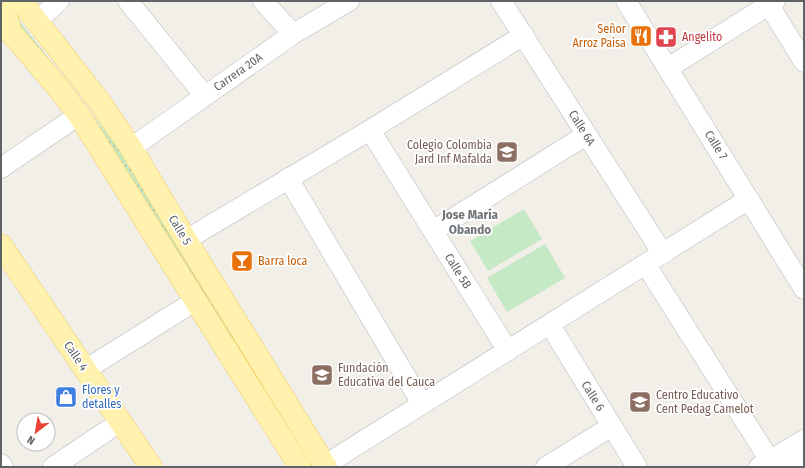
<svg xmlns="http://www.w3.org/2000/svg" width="805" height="468" font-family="'Fira Sans Condensed',sans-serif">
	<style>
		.grass { fill: url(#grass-dots) }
		.pitch { fill: #c5e8c5 }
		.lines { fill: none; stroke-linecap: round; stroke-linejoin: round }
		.minor-casing { stroke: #b5b8bc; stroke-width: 21 }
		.major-casing { stroke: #f2c960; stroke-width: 23 }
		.minor { stroke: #fff; stroke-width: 20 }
		.major { stroke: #fff2af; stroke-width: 22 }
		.labels { text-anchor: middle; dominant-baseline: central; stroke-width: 3.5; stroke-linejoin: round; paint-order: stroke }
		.food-label { font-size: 12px; fill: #c56008; stroke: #fff; text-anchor: end }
		.health-label { font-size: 12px; fill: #be3a42; stroke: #fff; text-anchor: start }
		.street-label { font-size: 12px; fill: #5f6368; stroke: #fff }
		.education-label { font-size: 12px; fill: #785e54; stroke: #fff; text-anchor: start }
		.shop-label { font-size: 12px; fill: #366cbe; stroke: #fff; text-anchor: start }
		.neighbourhood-label { font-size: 13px; font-weight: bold; fill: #70757a; stroke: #fff }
	</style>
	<defs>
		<pattern id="grass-dots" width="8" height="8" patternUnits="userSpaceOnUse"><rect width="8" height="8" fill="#c5e8c5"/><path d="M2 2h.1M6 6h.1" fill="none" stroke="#a3c0a4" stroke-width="1.8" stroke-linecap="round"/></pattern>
	</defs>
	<rect width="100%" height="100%" fill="#f1efe8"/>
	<path class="grass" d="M 18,19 L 118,148 L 250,363 L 245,365 L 15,28 Z"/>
	<path class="pitch" d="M 524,209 L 542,239 L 488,271 L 470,241 Z
		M 545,244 L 565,278 L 507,312 L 487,278 Z"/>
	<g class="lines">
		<g class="minor-casing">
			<path id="minor" d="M 128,1 L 204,95
				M 263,1 L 293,34
				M 501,1 L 663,254
				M 626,1 L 804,289
				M 769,5 L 804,62
				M 37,21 L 59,1
				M 668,68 L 775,1
				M 370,130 L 508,351
				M 131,148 L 293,34 L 349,1
				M 1,168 L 79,115
				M 288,178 L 422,404
				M 433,231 L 586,135
				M 186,240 L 370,130 L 524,35
				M 646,265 L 774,467
				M 550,325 L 637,467
				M 85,370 L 195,301
				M 1,464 L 3,467
				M 325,465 L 749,199
				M 53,467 L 108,430
				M 546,467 L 612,426
				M 759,467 L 804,440
				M 793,467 L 804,460"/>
		</g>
		<g class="major-casing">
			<path id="major" d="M 2,1 L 11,33
				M 21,1 L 99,101 L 131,148 L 186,240 L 326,467
				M 1,21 L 56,85 L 79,115 L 300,467
				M 1,245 L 151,467"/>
		</g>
		<use href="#minor" class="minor"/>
		<use href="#major" class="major"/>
	</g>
	<defs>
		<g id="restaurant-square" transform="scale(1.15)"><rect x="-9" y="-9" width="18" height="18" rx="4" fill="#e8710a" stroke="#fff"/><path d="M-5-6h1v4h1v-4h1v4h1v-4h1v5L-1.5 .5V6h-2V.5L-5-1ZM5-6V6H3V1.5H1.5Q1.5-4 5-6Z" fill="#fff"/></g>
		<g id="pharmacy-square" transform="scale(1.15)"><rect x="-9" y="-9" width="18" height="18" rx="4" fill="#e0444e" stroke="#fff"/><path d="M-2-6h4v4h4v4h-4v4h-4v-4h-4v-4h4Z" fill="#fff"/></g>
		<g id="school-square" transform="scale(1.15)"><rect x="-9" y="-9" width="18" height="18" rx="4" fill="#8d6e63" stroke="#fff"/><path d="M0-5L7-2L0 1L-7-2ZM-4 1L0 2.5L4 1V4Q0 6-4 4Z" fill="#fff"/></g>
		<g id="bar-square" transform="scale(1.15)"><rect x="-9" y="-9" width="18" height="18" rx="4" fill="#e8710a" stroke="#fff"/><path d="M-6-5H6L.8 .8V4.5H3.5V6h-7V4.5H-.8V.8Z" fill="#fff"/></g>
		<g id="shop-square" transform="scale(1.15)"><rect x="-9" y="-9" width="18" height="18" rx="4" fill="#3f7fe0" stroke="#fff"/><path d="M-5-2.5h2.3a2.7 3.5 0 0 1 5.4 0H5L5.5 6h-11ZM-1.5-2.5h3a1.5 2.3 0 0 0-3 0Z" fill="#fff"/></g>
	</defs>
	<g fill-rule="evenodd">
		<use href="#restaurant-square" x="641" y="36"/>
		<use href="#pharmacy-square" x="666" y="37"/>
		<use href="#school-square" x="507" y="152"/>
		<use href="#bar-square" x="242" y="261"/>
		<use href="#school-square" x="322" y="375"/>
		<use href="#shop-square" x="66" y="397"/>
		<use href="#school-square" x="640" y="402"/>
	</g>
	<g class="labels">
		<g class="food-label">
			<text x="626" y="29">Señor<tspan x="626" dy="14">Arroz Paisa</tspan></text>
			<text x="258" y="261" text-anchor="start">Barra loca</text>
		</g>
		<g class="health-label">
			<text x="682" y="37">Angelito</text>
		</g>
		<g class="street-label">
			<text transform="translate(238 72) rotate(-35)">Carrera 20A</text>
			<text transform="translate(582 128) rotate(58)">Calle 6A</text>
			<text transform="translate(716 145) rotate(58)">Calle 7</text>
			<text transform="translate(180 230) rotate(59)">Calle 5</text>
			<text transform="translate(458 271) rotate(58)">Calle 5B</text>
			<text transform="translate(76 356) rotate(56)">Calle 4</text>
			<text transform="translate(593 396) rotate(58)">Calle 6</text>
		</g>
		<g class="education-label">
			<text x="492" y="145" text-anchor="end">Colegio Colombia<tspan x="492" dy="14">Jard Inf Mafalda</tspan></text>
			<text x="338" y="368">Fundación<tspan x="338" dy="14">Educativa del Cauca</tspan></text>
			<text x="656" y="395">Centro Educativo<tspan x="656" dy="14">Cent Pedag Camelot</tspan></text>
		</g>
		<g class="shop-label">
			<text x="82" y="390">Flores y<tspan x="82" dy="14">detalles</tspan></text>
		</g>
		<g class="neighbourhood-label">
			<text x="470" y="214">Jose María<tspan x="470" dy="15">Obando</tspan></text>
		</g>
	</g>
	<rect width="805" height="468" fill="none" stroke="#5f6368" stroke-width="4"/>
	<g transform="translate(36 432) rotate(211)"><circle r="19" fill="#ffffff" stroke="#bfc1c3"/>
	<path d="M0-3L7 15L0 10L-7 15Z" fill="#ea4335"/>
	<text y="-6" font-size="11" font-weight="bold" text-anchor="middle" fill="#5f6368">N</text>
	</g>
</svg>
